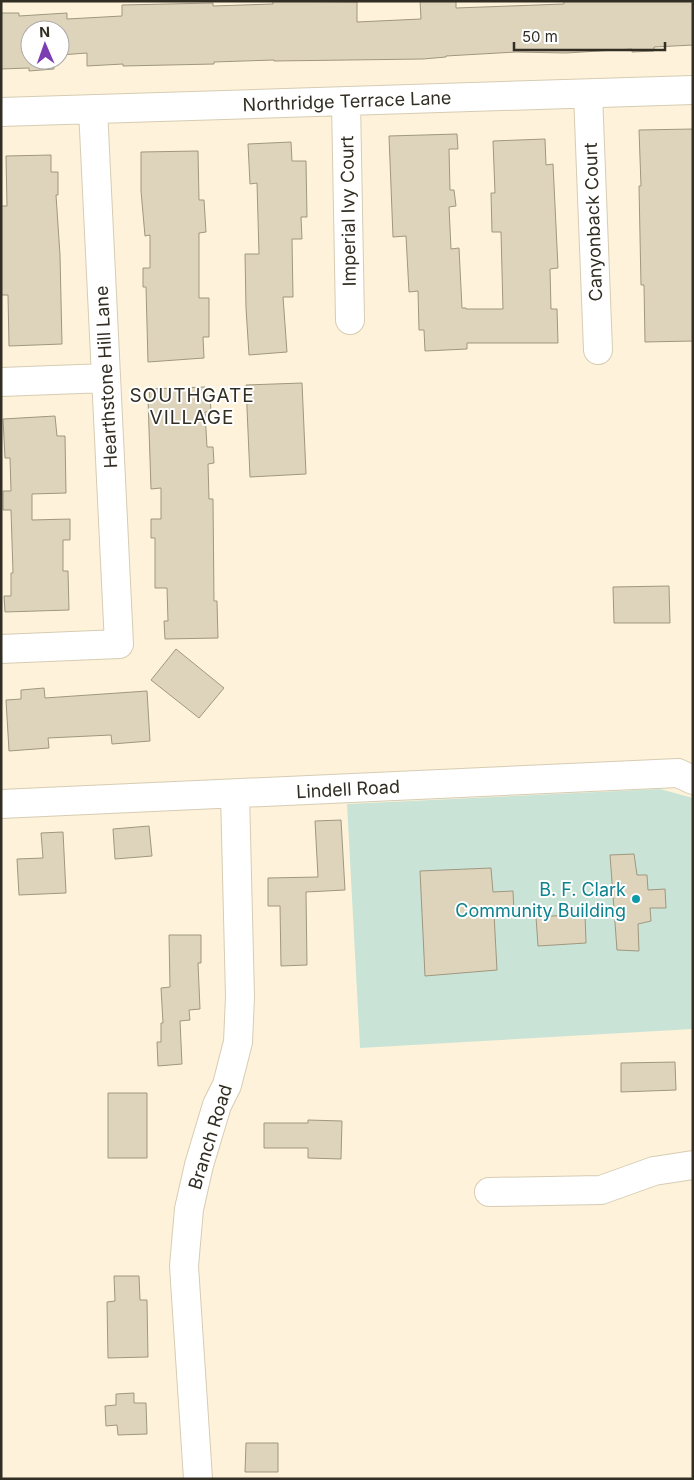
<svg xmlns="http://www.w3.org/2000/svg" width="694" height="1480" font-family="Inter,sans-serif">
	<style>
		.green { fill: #c9e4d7 }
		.building { fill: #ded4bc; stroke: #a09780 }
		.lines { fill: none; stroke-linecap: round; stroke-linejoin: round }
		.minor-casing { stroke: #d6ccb3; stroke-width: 30 }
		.minor { stroke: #fff; stroke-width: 28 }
		.culture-dot { fill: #0f9aa8; stroke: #fff; stroke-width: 2 }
		.labels { text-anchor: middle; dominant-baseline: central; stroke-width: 4; stroke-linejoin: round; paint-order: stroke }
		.street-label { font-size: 18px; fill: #322e24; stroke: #fff }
		.culture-label { font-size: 18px; fill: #0d838f; stroke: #fff; text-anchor: end }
		.neighbourhood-label { font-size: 19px; letter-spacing: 1px; fill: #322e24; stroke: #fff }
	</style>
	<rect width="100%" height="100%" fill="#fef3da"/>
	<path class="green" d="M 660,789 L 693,798 L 693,1029 L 360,1048 L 347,804 Z"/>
	<path class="building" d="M 273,1 L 357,2 L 357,22 L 421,19 L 420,1 L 456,1 L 456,8 L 564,4 L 564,1 L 693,1 L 693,45 L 654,47 L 654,51 L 632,52 L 632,49 L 566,53 L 516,52 L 446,56 L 446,57 L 423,59 L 274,61 L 274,60 L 214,62 L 214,64 L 123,66 L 123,64 L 87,66 L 87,53 L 60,55 L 60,30 L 30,30 L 30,60 L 54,60 L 54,69 L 29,71 L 29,68 L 1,69 L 1,13 L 19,13 L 19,16 L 67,13 L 67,19 L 122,16 L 122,5 L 213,3 L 213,6 L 273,4 Z
		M 693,129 L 693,341 L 645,342 L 644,285 L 641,285 L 639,186 L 641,186 L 639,130 Z
		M 457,134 L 458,149 L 449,149 L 450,190 L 454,190 L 456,206 L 449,207 L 451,249 L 459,248 L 462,308 L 466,308 L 466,309 L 503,309 L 501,232 L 492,232 L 491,193 L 495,193 L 493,141 L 545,139 L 546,165 L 553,164 L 558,268 L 550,269 L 551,309 L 557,309 L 558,343 L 467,343 L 467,349 L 425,351 L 424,330 L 419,330 L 418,291 L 409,292 L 406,236 L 393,237 L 389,136 Z
		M 291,142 L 292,161 L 306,161 L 307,217 L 301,217 L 302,239 L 292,239 L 293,297 L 283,297 L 287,352 L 249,355 L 246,308 L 245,254 L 259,254 L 257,183 L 250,184 L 248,144 Z
		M 198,151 L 199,200 L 204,200 L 206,232 L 199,233 L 199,298 L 209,298 L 209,337 L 203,337 L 204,358 L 148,362 L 146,287 L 143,287 L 143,268 L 150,268 L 150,235 L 145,236 L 141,191 L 141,152 Z
		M 51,155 L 51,172 L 58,172 L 58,195 L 56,195 L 60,255 L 62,344 L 9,346 L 8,295 L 1,295 L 1,206 L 7,206 L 6,156 Z
		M 302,383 L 306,474 L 250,477 L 246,385 Z
		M 205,387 L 206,396 L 210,396 L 211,412 L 205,412 L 207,447 L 213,447 L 214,463 L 208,464 L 209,499 L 213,499 L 214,601 L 217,601 L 218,638 L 165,639 L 164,621 L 168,621 L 167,588 L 155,588 L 155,538 L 151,538 L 151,519 L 161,519 L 161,488 L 151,489 L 148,399 L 150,399 L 149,389 Z
		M 55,416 L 57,436 L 65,436 L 66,493 L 32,494 L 32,520 L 70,519 L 70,540 L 63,540 L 63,571 L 68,571 L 69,610 L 5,612 L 4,596 L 11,596 L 11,573 L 13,573 L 11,510 L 3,510 L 3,491 L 11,491 L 10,458 L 5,458 L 3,419 Z
		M 669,586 L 670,623 L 614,623 L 613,587 Z
		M 176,649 L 224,688 L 199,718 L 151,680 Z
		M 44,688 L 45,698 L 147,691 L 150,741 L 112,744 L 111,735 L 48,738 L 49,748 L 9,751 L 6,700 L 21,699 L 21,690 Z
		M 341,820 L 345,890 L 306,892 L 307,965 L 281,966 L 280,906 L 268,906 L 268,878 L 318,877 L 315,821 Z
		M 149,826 L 152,856 L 115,859 L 113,829 Z
		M 63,832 L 66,893 L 19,895 L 17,859 L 43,858 L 41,833 Z
		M 634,854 L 637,875 L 647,875 L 648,890 L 665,889 L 666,908 L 650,908 L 651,921 L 638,924 L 639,951 L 617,950 L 610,855 Z
		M 491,868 L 493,892 L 513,891 L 514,913 L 494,914 L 497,970 L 425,976 L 420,871 Z
		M 585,914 L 586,943 L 538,946 L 536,917 Z
		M 169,935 L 201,935 L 201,963 L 198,963 L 200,1009 L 189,1010 L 190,1020 L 180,1021 L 182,1064 L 158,1066 L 157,1042 L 161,1042 L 161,1023 L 163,1023 L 161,988 L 170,987 Z
		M 675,1062 L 676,1090 L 621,1092 L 621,1063 Z
		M 108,1093 L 147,1093 L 147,1158 L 108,1158 Z
		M 308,1120 L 342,1121 L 341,1159 L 308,1158 L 308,1148 L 264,1148 L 264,1123 L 308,1123 Z
		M 114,1276 L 139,1276 L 140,1300 L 147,1300 L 148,1357 L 108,1358 L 107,1302 L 115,1301 Z
		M 134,1393 L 134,1403 L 146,1403 L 147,1434 L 118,1435 L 117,1425 L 106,1426 L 105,1406 L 116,1405 L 116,1394 Z
		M 246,1443 L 278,1443 L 278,1472 L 245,1472 Z"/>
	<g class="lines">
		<g class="minor-casing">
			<path id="minor" d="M 588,94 L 598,350
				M 346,101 L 350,320
				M 1,112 L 693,90
				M 1,382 L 106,378
				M 1,649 L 119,644 L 93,109
				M 1,804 L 678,773 L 693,780
				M 489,1192 L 601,1190 L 654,1171 L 693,1165
				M 198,1479 L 184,1266 L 189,1209 L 199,1165 L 217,1105 L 227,1085 L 238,1042 L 240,997 L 235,794"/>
		</g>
		<use href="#minor" class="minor"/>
	</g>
	<circle class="culture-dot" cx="636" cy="899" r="5"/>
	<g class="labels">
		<g class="street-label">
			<text transform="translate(347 101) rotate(-2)">Northridge Terrace Lane</text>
			<text transform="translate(348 211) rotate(-91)">Imperial Ivy Court</text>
			<text transform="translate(593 222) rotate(-92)">Canyonback Court</text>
			<text transform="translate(106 377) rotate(-93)">Hearthstone Hill Lane</text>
			<text transform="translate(348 789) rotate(-3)">Lindell Road</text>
			<text transform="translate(210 1137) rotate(-73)">Branch Road</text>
		</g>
		<g class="culture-label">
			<text x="626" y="889">B. F. Clark<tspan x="626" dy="21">Community Building</tspan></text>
		</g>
		<g class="neighbourhood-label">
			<text x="192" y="395">SOUTHGATE<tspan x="192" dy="22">VILLAGE</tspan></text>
		</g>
	</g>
	<rect width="694" height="1480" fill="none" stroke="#322e24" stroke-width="5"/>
	<g transform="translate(45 45) rotate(358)"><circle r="24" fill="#ffffff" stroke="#adaba7"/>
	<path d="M0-4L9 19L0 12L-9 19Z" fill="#7c3db2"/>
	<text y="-8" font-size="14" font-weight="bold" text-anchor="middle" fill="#322e24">N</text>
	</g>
	<path d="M514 42v8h151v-8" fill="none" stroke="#322e24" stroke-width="2.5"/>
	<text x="522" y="42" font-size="15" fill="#322e24" stroke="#ffffff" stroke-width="4" paint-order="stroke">50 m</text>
</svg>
